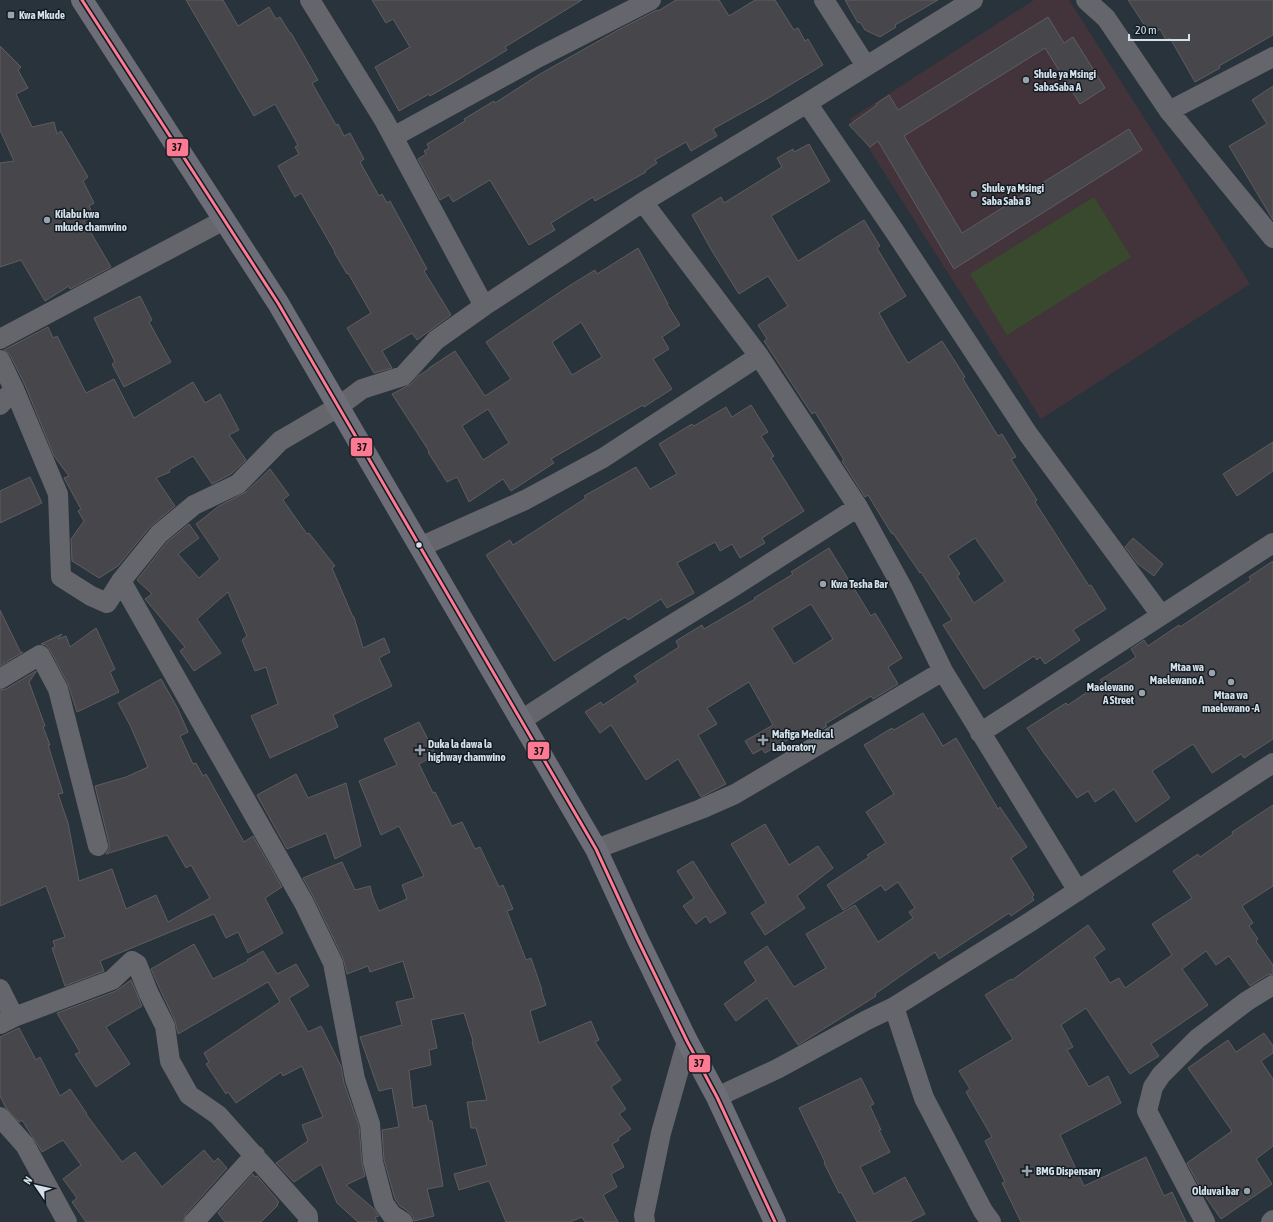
<svg xmlns="http://www.w3.org/2000/svg" width="1273" height="1222" font-family="'Asap Condensed',sans-serif">
	<style>
		.education { fill: #43343b }
		.green { fill: #39492e }
		.building { fill: #47474b; stroke: #5e5d60; fill-rule: evenodd }
		.lines { fill: none; stroke-linecap: round; stroke-linejoin: round }
		.minor { stroke: #65656c; stroke-width: 20 }
		.trunk { stroke: #6c6d76; stroke-width: 22 }
		.bus-1-casing { stroke: #131b22; stroke-width: 6 }
		.bus-1 { stroke: #fe7a93; stroke-width: 3 }
		.poi-dot { fill: #98a3ad; stroke: #131b22; stroke-width: 1.5 }
		.bus-dot { fill: #d4e0ea; stroke: #131b22; stroke-width: 1.5 }
		.labels { text-anchor: middle; dominant-baseline: central; stroke-width: 3; stroke-linejoin: round; paint-order: stroke }
		.poi-label { font-size: 11px; font-weight: bold; fill: #d4e0ea; stroke: #131b22; text-anchor: start }
		.line-badge { stroke: #131b22; stroke-width: 1.5 }
		.pale-badge-label { font-size: 11px; text-anchor: middle; font-weight: bold; fill: #111 }
	</style>
	<rect width="100%" height="100%" fill="#29333c"/>
	<path class="education" d="M 1034,0 L 1069,0 L 1250,284 L 1041,419 L 850,119 Z"/>
	<path class="green" d="M 1094,197 L 1131,257 L 1007,335 L 970,274 Z"/>
	<path class="building" d="M 186,0 L 223,0 L 238,26 L 269,7 L 276,19 L 280,17 L 290,33 L 291,33 L 318,80 L 312,83 L 336,125 L 338,124 L 344,136 L 350,133 L 364,159 L 360,162 L 379,196 L 382,194 L 387,203 L 390,201 L 427,269 L 424,271 L 451,315 L 417,340 L 412,333 L 382,351 L 392,368 L 374,373 L 347,328 L 371,313 L 348,273 L 347,274 L 334,252 L 335,252 L 301,193 L 295,197 L 278,166 L 299,154 L 295,147 L 298,145 L 275,104 L 254,116 Z
		M 372,0 L 582,0 L 505,47 L 507,50 L 456,81 L 430,96 L 429,94 L 399,111 L 375,67 L 410,47 L 393,19 L 386,23 Z
		M 676,0 L 719,0 L 729,16 L 755,0 L 775,0 L 794,30 L 798,28 L 805,41 L 808,39 L 823,65 L 765,100 L 713,129 L 717,136 L 691,151 L 686,142 L 655,160 L 657,163 L 645,171 L 646,172 L 595,201 L 593,197 L 551,223 L 555,230 L 529,245 L 490,180 L 453,202 L 449,195 L 440,200 L 418,159 L 426,154 L 424,151 L 429,148 L 427,144 L 465,121 L 464,119 L 494,101 L 495,103 L 540,74 L 618,30 L 657,10 L 658,11 Z
		M 845,0 L 938,0 L 895,25 L 896,27 L 880,37 L 865,30 L 860,22 L 858,23 Z
		M 1128,0 L 1273,0 L 1273,35 L 1219,66 L 1220,68 L 1195,82 L 1170,38 L 1166,40 L 1160,29 L 1151,35 Z
		M 1048,17 L 1064,43 L 1073,37 L 1105,88 L 1080,104 L 1045,48 L 904,136 L 962,233 L 1129,129 L 1142,150 L 954,269 L 878,141 L 870,147 L 849,125 L 877,105 L 876,104 L 889,95 L 898,110 Z
		M 0,46 L 21,67 L 18,70 L 28,88 L 16,94 L 32,127 L 54,122 L 57,134 L 61,131 L 88,177 L 83,181 L 94,203 L 89,206 L 94,216 L 84,221 L 111,267 L 70,289 L 69,286 L 45,301 L 21,260 L 0,267 L 0,163 L 14,161 L 0,130 Z
		M 1273,86 L 1273,220 L 1229,146 L 1267,124 L 1252,100 Z
		M 809,144 L 830,181 L 771,216 L 798,261 L 864,220 L 880,246 L 877,248 L 906,296 L 879,313 L 892,336 L 908,363 L 942,341 L 965,377 L 963,379 L 998,436 L 1002,434 L 1016,457 L 1011,459 L 1037,500 L 1035,502 L 1089,586 L 1091,585 L 1106,609 L 1073,630 L 1080,640 L 1045,664 L 1040,657 L 1037,660 L 1034,656 L 984,689 L 943,625 L 952,620 L 921,572 L 920,573 L 893,533 L 892,534 L 868,495 L 865,497 L 842,461 L 844,460 L 815,412 L 812,414 L 764,341 L 767,339 L 758,325 L 788,306 L 768,276 L 739,294 L 712,251 L 692,215 L 721,197 L 724,203 L 782,167 L 777,158 L 793,149 L 794,152 ZM 975,538 L 1005,581 L 974,603 L 957,576 L 960,574 L 948,556 Z
		M 638,248 L 668,304 L 667,304 L 680,325 L 662,337 L 669,349 L 653,359 L 672,389 L 644,407 L 643,405 L 551,459 L 554,463 L 511,491 L 503,479 L 469,502 L 457,477 L 447,482 L 428,452 L 429,451 L 392,394 L 411,384 L 418,376 L 429,369 L 429,368 L 455,351 L 485,396 L 511,379 L 486,342 L 569,286 L 595,270 L 597,274 ZM 581,322 L 602,357 L 572,375 L 552,342 ZM 488,409 L 509,443 L 483,460 L 462,426 Z
		M 140,296 L 152,320 L 149,322 L 171,362 L 124,387 L 112,364 L 115,362 L 94,318 Z
		M 48,327 L 53,338 L 57,336 L 86,393 L 114,379 L 134,418 L 193,382 L 205,403 L 220,394 L 239,430 L 229,435 L 246,460 L 231,474 L 212,484 L 193,456 L 169,470 L 170,472 L 156,478 L 175,506 L 150,527 L 118,566 L 99,578 L 72,561 L 71,539 L 84,521 L 78,511 L 81,509 L 64,478 L 69,476 L 54,456 L 25,385 L 10,355 L 4,350 Z
		M 751,405 L 768,432 L 761,436 L 774,456 L 771,458 L 804,511 L 762,538 L 765,543 L 740,558 L 732,544 L 720,551 L 715,542 L 677,563 L 694,593 L 667,608 L 661,599 L 628,620 L 625,617 L 554,661 L 486,555 L 510,540 L 513,545 L 586,498 L 584,496 L 636,467 L 650,489 L 677,474 L 659,444 L 692,424 L 694,426 L 726,407 L 732,417 Z
		M 1273,442 L 1273,471 L 1237,496 L 1223,474 Z
		M 270,469 L 289,495 L 283,500 L 307,534 L 309,533 L 335,566 L 332,568 L 353,617 L 354,617 L 363,648 L 384,638 L 390,652 L 379,658 L 392,686 L 333,715 L 338,727 L 270,758 L 251,716 L 278,704 L 266,667 L 255,671 L 242,640 L 247,636 L 228,592 L 197,619 L 221,653 L 194,671 L 180,651 L 185,647 L 145,599 L 152,594 L 137,580 L 167,542 L 189,524 L 199,538 L 178,554 L 199,578 L 220,559 L 196,524 L 219,506 L 246,492 Z
		M 30,477 L 42,503 L 0,523 L 0,491 Z
		M 1133,538 L 1163,564 L 1154,576 L 1138,564 L 1125,547 Z
		M 829,548 L 871,616 L 875,613 L 902,658 L 888,667 L 898,684 L 873,699 L 871,696 L 825,724 L 827,726 L 807,738 L 803,731 L 765,753 L 762,749 L 753,754 L 745,741 L 773,725 L 749,682 L 707,708 L 717,724 L 698,735 L 726,784 L 701,797 L 678,759 L 646,780 L 611,725 L 600,733 L 585,712 L 601,702 L 603,705 L 638,682 L 634,676 L 679,647 L 676,641 L 702,625 L 704,629 L 755,599 L 754,598 L 793,574 L 791,572 ZM 811,604 L 833,639 L 794,664 L 772,628 Z
		M 1273,561 L 1273,739 L 1244,758 L 1241,754 L 1212,773 L 1193,744 L 1152,771 L 1170,798 L 1136,822 L 1114,789 L 1095,802 L 1088,791 L 1077,798 L 1044,753 L 1027,728 L 1066,703 L 1068,705 L 1102,682 L 1100,680 L 1136,657 L 1131,649 L 1144,640 L 1148,646 L 1179,625 L 1180,627 L 1251,580 L 1249,577 Z
		M 0,610 L 21,653 L 23,652 L 0,666 Z
		M 96,628 L 115,669 L 110,672 L 119,692 L 77,712 L 68,684 L 50,650 L 46,645 L 41,644 L 62,634 L 58,639 L 66,636 L 70,647 Z
		M 36,671 L 36,672 L 29,682 L 45,726 L 43,727 L 50,745 L 48,745 L 63,793 L 58,794 L 68,823 L 79,881 L 112,869 L 126,909 L 156,895 L 168,922 L 210,898 L 191,865 L 186,868 L 167,835 L 106,854 L 109,849 L 109,843 L 95,786 L 126,777 L 148,767 L 130,725 L 118,703 L 161,679 L 177,707 L 188,732 L 180,736 L 193,764 L 196,763 L 203,776 L 206,774 L 244,842 L 253,836 L 282,887 L 265,898 L 283,933 L 248,953 L 238,932 L 226,938 L 214,914 L 100,961 L 104,971 L 65,986 L 52,948 L 55,947 L 53,941 L 65,937 L 46,886 L 0,906 L 0,690 L 6,689 Z
		M 923,713 L 943,746 L 956,738 L 998,809 L 1000,807 L 1027,847 L 1011,858 L 1034,895 L 1032,897 L 1034,900 L 1011,916 L 1009,913 L 939,959 L 935,952 L 875,994 L 876,996 L 798,1045 L 767,998 L 736,1021 L 724,1004 L 756,981 L 744,962 L 767,946 L 794,987 L 826,968 L 806,934 L 855,905 L 878,942 L 913,918 L 909,912 L 915,908 L 898,882 L 885,891 L 881,885 L 843,910 L 827,885 L 869,857 L 867,855 L 886,843 L 866,812 L 894,794 L 864,745 L 892,728 L 894,730 Z
		M 419,722 L 436,755 L 419,764 L 433,793 L 435,792 L 452,826 L 462,822 L 475,849 L 480,847 L 499,887 L 503,885 L 513,909 L 507,911 L 526,960 L 531,958 L 542,990 L 541,990 L 546,1005 L 530,1011 L 539,1043 L 591,1021 L 599,1040 L 595,1042 L 621,1080 L 611,1087 L 626,1109 L 619,1114 L 631,1129 L 618,1138 L 619,1140 L 612,1144 L 624,1167 L 611,1174 L 617,1187 L 603,1195 L 618,1222 L 585,1222 L 582,1217 L 570,1222 L 506,1222 L 489,1181 L 459,1190 L 454,1174 L 487,1165 L 476,1128 L 471,1128 L 467,1102 L 487,1100 L 472,1042 L 473,1041 L 464,1013 L 431,1020 L 437,1048 L 429,1050 L 431,1065 L 409,1070 L 413,1108 L 426,1105 L 429,1121 L 432,1121 L 443,1186 L 427,1189 L 434,1216 L 414,1221 L 413,1216 L 405,1209 L 400,1206 L 395,1199 L 384,1160 L 382,1130 L 399,1127 L 392,1088 L 379,1091 L 360,1037 L 402,1025 L 396,1002 L 414,998 L 403,961 L 370,972 L 368,966 L 347,974 L 343,958 L 314,898 L 303,878 L 342,862 L 355,890 L 370,886 L 373,897 L 379,911 L 407,899 L 402,885 L 424,876 L 399,826 L 381,835 L 359,781 L 397,765 L 384,739 Z
		M 296,774 L 308,798 L 346,783 L 361,846 L 335,859 L 326,833 L 287,849 L 257,795 Z
		M 1273,805 L 1273,886 L 1242,906 L 1253,923 L 1249,926 L 1258,939 L 1256,941 L 1273,965 L 1273,974 L 1267,975 L 1250,986 L 1229,956 L 1216,965 L 1206,951 L 1182,969 L 1208,1005 L 1151,1044 L 1159,1056 L 1130,1074 L 1086,1008 L 1061,1025 L 1073,1047 L 1067,1050 L 1089,1087 L 1108,1076 L 1121,1103 L 1060,1135 L 1084,1186 L 1146,1157 L 1164,1196 L 1172,1192 L 1186,1222 L 1021,1222 L 1002,1183 L 1005,1182 L 985,1141 L 992,1137 L 966,1092 L 970,1089 L 959,1071 L 1013,1039 L 985,995 L 1011,979 L 1012,980 L 1088,925 L 1105,949 L 1094,957 L 1110,983 L 1119,978 L 1125,988 L 1172,955 L 1152,924 L 1192,898 L 1173,871 L 1198,854 L 1200,857 L 1233,834 L 1232,832 Z
		M 765,824 L 789,865 L 818,846 L 833,868 L 797,896 L 805,908 L 765,935 L 751,913 L 766,903 L 731,844 Z
		M 693,861 L 726,913 L 710,923 L 706,916 L 696,924 L 683,906 L 694,898 L 677,871 Z
		M 194,944 L 213,979 L 248,961 L 247,960 L 263,951 L 277,974 L 296,964 L 309,986 L 289,998 L 308,1032 L 321,1026 L 341,1066 L 344,1083 L 359,1126 L 362,1163 L 365,1176 L 346,1185 L 373,1208 L 379,1216 L 375,1217 L 377,1222 L 358,1222 L 337,1203 L 321,1164 L 294,1182 L 276,1163 L 308,1141 L 302,1125 L 323,1117 L 302,1066 L 283,1076 L 281,1072 L 236,1103 L 228,1092 L 226,1094 L 206,1064 L 209,1062 L 204,1053 L 280,1002 L 268,982 L 178,1034 L 175,1021 L 159,987 L 151,969 Z
		M 131,980 L 142,1006 L 106,1027 L 130,1064 L 96,1087 L 75,1054 L 80,1052 L 57,1013 L 116,991 Z
		M 19,1028 L 36,1060 L 40,1057 L 60,1096 L 70,1089 L 87,1114 L 86,1114 L 122,1162 L 135,1152 L 162,1187 L 204,1150 L 214,1162 L 218,1158 L 227,1168 L 186,1214 L 183,1222 L 86,1222 L 72,1202 L 77,1198 L 63,1179 L 81,1165 L 63,1140 L 42,1152 L 22,1120 L 19,1122 L 6,1108 L 0,1096 L 0,1037 Z
		M 1264,1033 L 1273,1046 L 1273,1053 L 1261,1061 L 1273,1079 L 1273,1146 L 1256,1159 L 1272,1184 L 1221,1219 L 1203,1193 L 1187,1163 L 1232,1131 L 1188,1068 L 1228,1040 L 1236,1052 Z
		M 861,1078 L 874,1104 L 870,1106 L 881,1130 L 879,1130 L 890,1152 L 860,1167 L 874,1194 L 905,1177 L 925,1214 L 909,1222 L 857,1222 L 841,1192 L 839,1193 L 824,1163 L 825,1162 L 799,1108 Z
		M 253,1174 L 255,1177 L 257,1176 L 274,1196 L 279,1202 L 277,1204 L 278,1205 L 261,1222 L 225,1222 L 218,1213 Z"/>
	<g class="lines">
		<path class="minor" d="M 310,0 L 384,120 L 484,306
			M 824,0 L 866,66
			M 1086,0 L 1106,18 L 1169,111 L 1273,238
			M 807,103 L 893,229 L 1028,434 L 1161,615
			M 1169,111 L 1273,57
			M 393,137 L 539,57 L 651,0
			M 643,202 L 759,356 L 858,507 L 902,587 L 943,671 L 1078,891
			M 0,339 L 224,220
			M 0,360 L 14,389 L 58,494 L 61,577 L 91,596 L 107,603 L 121,581 L 159,534 L 194,505 L 238,484 L 280,441 L 338,407 L 362,389 L 403,376 L 436,340 L 484,306 L 643,202 L 807,103 L 973,0
			M 0,405 L 14,389
			M 420,547 L 525,500 L 603,458 L 759,356
			M 121,581 L 304,903 L 333,963 L 355,1079 L 370,1124 L 373,1162 L 384,1204 L 392,1215 L 403,1222
			M 0,679 L 40,655 L 58,689 L 98,846
			M 520,721 L 611,662 L 733,587 L 858,507
			M 980,733 L 1273,543
			M 596,849 L 701,809 L 735,794 L 943,671
			M 0,989 L 14,1017
			M 894,1007 L 924,1098 L 983,1211 L 991,1222
			M 0,1024 L 14,1017 L 112,980 L 132,961 L 137,964 L 148,992 L 165,1026 L 170,1061 L 189,1095 L 218,1115 L 308,1216 L 308,1222
			M 717,1097 L 777,1069 L 867,1020 L 894,1007 L 1030,922 L 1273,763
			M 0,1117 L 25,1145 L 67,1222
			M 194,1222 L 255,1155
			M 645,1222 L 644,1215 L 661,1133 L 687,1041
			M 1205,1222 L 1147,1111 L 1153,1087 L 1161,1075 L 1197,1039 L 1247,1001 L 1273,985
			M 1271,1222 L 1273,1220"/>
		<path class="trunk" d="M 82,0 L 278,303 L 596,849 L 637,938 L 687,1041 L 717,1097 L 775,1222"/>
		<g class="bus-1-casing">
			<path id="bus-1" d="M 82,0 L 278,303 L 596,849 L 637,938 L 687,1041 L 717,1097 L 775,1222"/>
		</g>
		<use href="#bus-1" class="bus-1"/>
	</g>
	<g class="poi-dot">
		<rect x="7" y="11" width="8" height="8" rx="2"/>
		<circle cx="1026" cy="80" r="4"/>
		<circle cx="974" cy="194" r="4"/>
		<circle cx="47" cy="220" r="4"/>
		<circle cx="823" cy="584" r="4"/>
		<circle cx="1212" cy="673" r="4"/>
		<circle cx="1231" cy="682" r="4"/>
		<circle cx="1142" cy="693" r="4"/>
		<path d="M761 734h4v4h4v4h-4v4h-4v-4h-4v-4h4z"/>
		<path d="M418 744h4v4h4v4h-4v4h-4v-4h-4v-4h4z"/>
		<path d="M1025 1165h4v4h4v4h-4v4h-4v-4h-4v-4h4z"/>
		<circle cx="1247" cy="1191" r="4"/>
	</g>
	<circle class="bus-dot" cx="419" cy="545" r="3.5"/>
	<g class="labels">
		<g class="poi-label">
			<text x="19" y="15">Kwa Mkude</text>
			<text x="1034" y="74">Shule ya Msingi<tspan x="1034" dy="13">SabaSaba A</tspan></text>
			<text x="982" y="188">Shule ya Msingi<tspan x="982" dy="13">Saba Saba B</tspan></text>
			<text x="55" y="214">Kilabu kwa<tspan x="55" dy="13">mkude chamwino</tspan></text>
			<text x="831" y="584">Kwa Tesha Bar</text>
			<text x="1204" y="667" text-anchor="end">Mtaa wa<tspan x="1204" dy="13">Maelewano A</tspan></text>
			<text x="1134" y="687" text-anchor="end">Maelewano<tspan x="1134" dy="13">A Street</tspan></text>
			<text x="1231" y="695" text-anchor="middle">Mtaa wa<tspan x="1231" dy="13">maelewano -A</tspan></text>
			<text x="772" y="734">Mafiga Medical<tspan x="772" dy="13">Laboratory</tspan></text>
			<text x="428" y="744">Duka la dawa la<tspan x="428" dy="13">highway chamwino</tspan></text>
			<text x="1036" y="1171">BMG Dispensary</text>
			<text x="1239" y="1191" text-anchor="end">Olduvai bar</text>
		</g>
	</g>
	<g class="line-badge">
		<rect x="166" y="138" width="23" height="19" rx="4" fill="#fe7a93"/>
		<rect x="350" y="437" width="23" height="20" rx="4" fill="#fe7a93"/>
		<rect x="527" y="741" width="23" height="19" rx="4" fill="#fe7a93"/>
		<rect x="688" y="1054" width="23" height="19" rx="4" fill="#fe7a93"/>
	</g>
	<g class="pale-badge-label">
		<text x="177" y="151">37</text>
		<text x="362" y="451">37</text>
		<text x="539" y="755">37</text>
		<text x="699" y="1067">37</text>
	</g>
	<g transform="translate(36 1186) rotate(304)" stroke="#131b22" stroke-width="3" paint-order="stroke">
	<path d="M0-3L7 15L0 10L-7 15Z" fill="#d4e0ea"/>
	<text y="-6" font-size="11" font-weight="bold" text-anchor="middle" fill="#d4e0ea">N</text>
	</g>
	<path d="M1129 34v6h60v-6" fill="none" stroke="#d4e0ea" stroke-width="2"/>
	<text x="1135" y="34" font-size="12" fill="#d4e0ea" stroke="#131b22" stroke-width="3" paint-order="stroke">20 m</text>
</svg>
